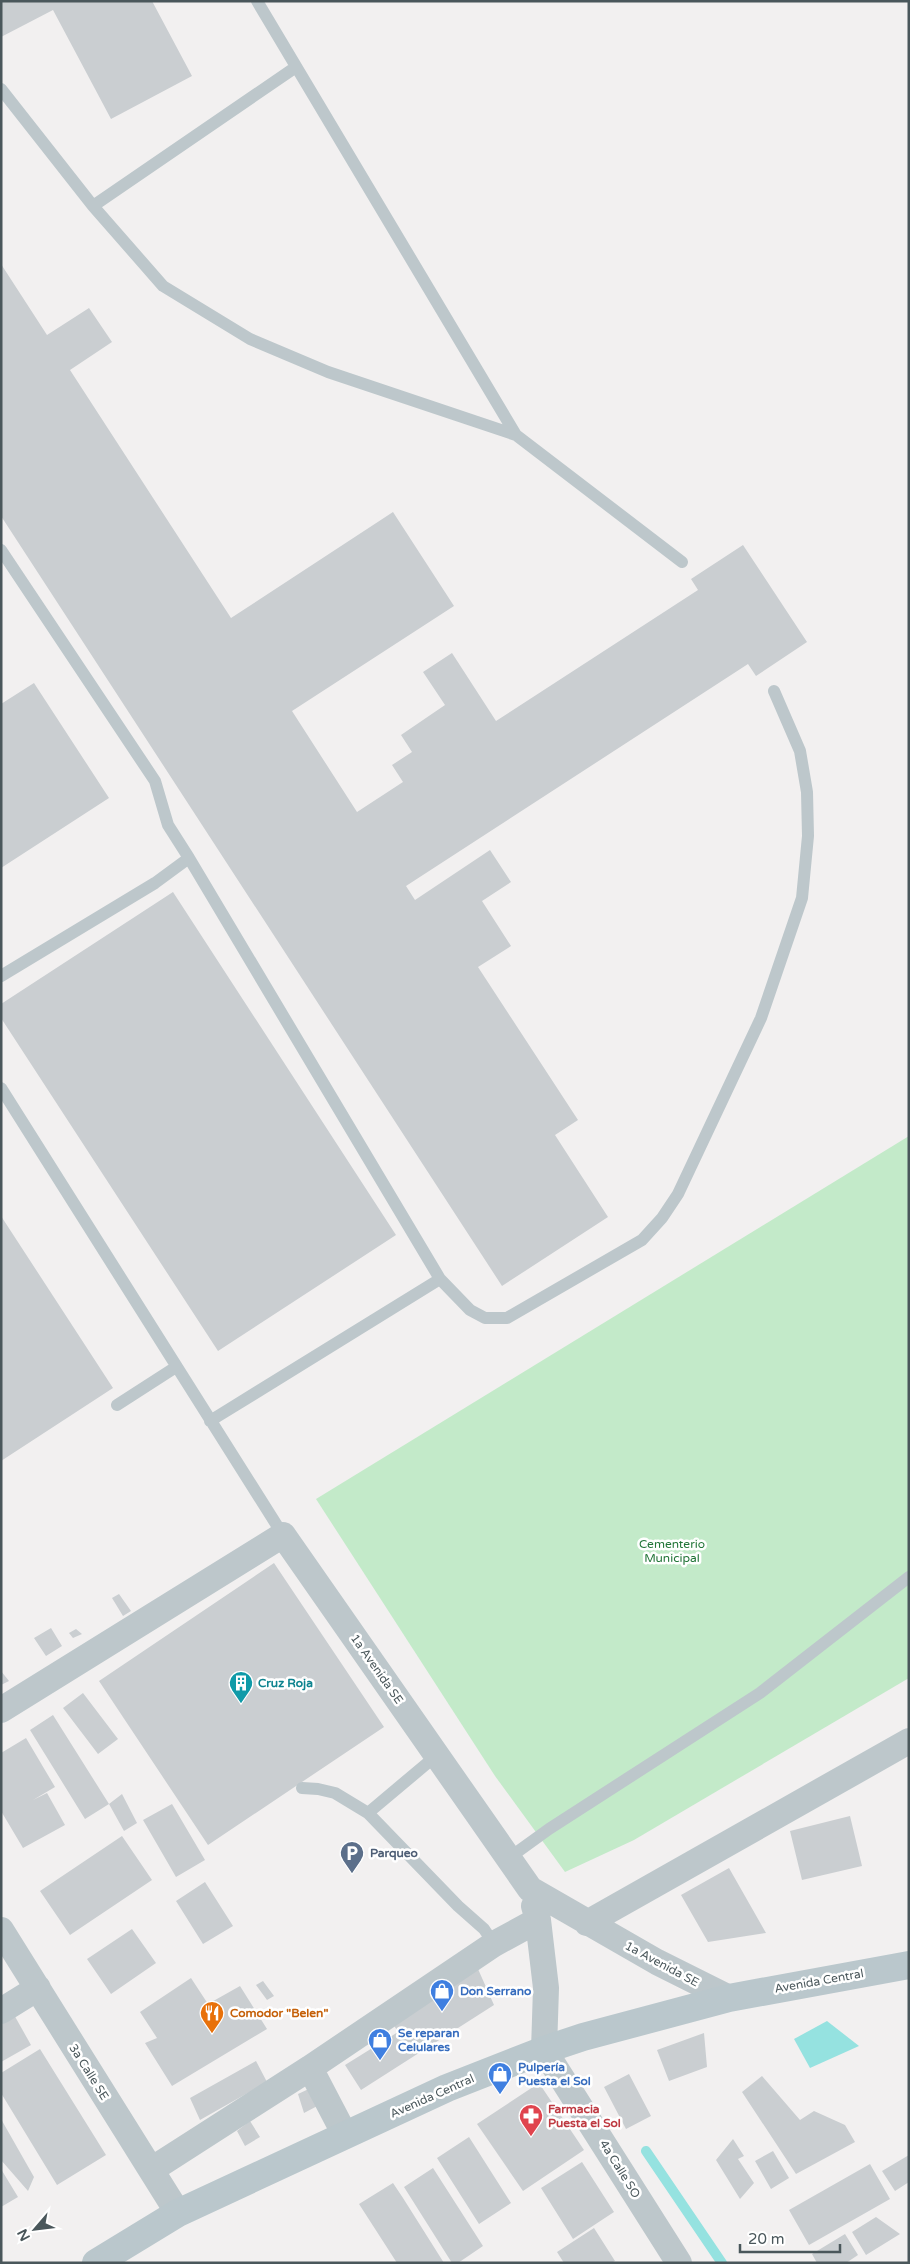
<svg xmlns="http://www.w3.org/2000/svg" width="910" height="2264" font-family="'Varela Round',sans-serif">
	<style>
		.green { fill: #c3eac9 }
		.water { fill: #95e2e0 }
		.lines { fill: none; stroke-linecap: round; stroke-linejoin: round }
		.stream { stroke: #95e2e0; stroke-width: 10 }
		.building { fill: #caced1 }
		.service { stroke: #bdc7cb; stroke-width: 12 }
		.minor { stroke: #bdc7cb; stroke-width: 26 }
		.secondary { stroke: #bac7cc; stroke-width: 28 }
		.labels { text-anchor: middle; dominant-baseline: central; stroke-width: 5; stroke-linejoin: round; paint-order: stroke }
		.park-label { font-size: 12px; fill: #227538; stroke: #fff }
		.street-label { font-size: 12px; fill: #4a575b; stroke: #fff }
		.culture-label { font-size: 12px; font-weight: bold; fill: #0d838f; stroke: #fff; text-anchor: start }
		.service-label { font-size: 12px; font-weight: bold; fill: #4e5e75; stroke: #fff; text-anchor: start }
		.shop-label { font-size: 12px; font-weight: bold; fill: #366cbe; stroke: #fff; text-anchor: start }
		.food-label { font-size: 12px; font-weight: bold; fill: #c56008; stroke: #fff; text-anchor: start }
		.health-label { font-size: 12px; font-weight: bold; fill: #be3a42; stroke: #fff; text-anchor: start }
	</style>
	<rect width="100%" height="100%" fill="#f2f0f0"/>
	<path class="green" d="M 909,1136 L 909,1678 L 634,1840 L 565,1872 L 495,1776 L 316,1499 Z"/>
	<path class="water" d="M 827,2021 L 859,2046 L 810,2068 L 794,2039 Z"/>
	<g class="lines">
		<path class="stream" d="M 646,2151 L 722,2263"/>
	</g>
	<path class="building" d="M 1,1 L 152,1 L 192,76 L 111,119 L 53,10 L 1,37 Z
		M 1,264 L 47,335 L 89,308 L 112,342 L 70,370 L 231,618 L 393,512 L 454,606 L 292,711 L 357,812 L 403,782 L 392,765 L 412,752 L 401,735 L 445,705 L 423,672 L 452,653 L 496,721 L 698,590 L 691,579 L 743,545 L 807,642 L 756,676 L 748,664 L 406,886 L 415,900 L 490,850 L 511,882 L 482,901 L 511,946 L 478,967 L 578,1120 L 555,1135 L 608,1217 L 502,1286 L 1,516 Z
		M 34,683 L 109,798 L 1,868 L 1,704 Z
		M 173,892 L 396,1235 L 218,1351 L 1,1018 L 1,1004 Z
		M 1,1216 L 113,1388 L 1,1461 Z
		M 274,1563 L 384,1727 L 208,1845 L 99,1681 Z
		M 119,1594 L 131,1611 L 123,1616 L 112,1598 Z
		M 51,1628 L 62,1646 L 46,1656 L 34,1638 Z
		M 76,1629 L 82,1634 L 73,1638 L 69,1633 Z
		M 1,1671 L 9,1681 L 1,1685 Z
		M 83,1693 L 118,1739 L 98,1754 L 63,1708 Z
		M 53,1715 L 109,1804 L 85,1819 L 30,1730 Z
		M 26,1738 L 55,1787 L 33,1800 L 47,1793 L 65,1825 L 23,1848 L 1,1811 L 1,1753 Z
		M 122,1794 L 137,1823 L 124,1831 L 109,1804 Z
		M 172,1804 L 205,1860 L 176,1877 L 143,1820 Z
		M 850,1816 L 862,1866 L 802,1880 L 790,1831 Z
		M 122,1836 L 152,1880 L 70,1935 L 40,1891 Z
		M 729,1868 L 766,1933 L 708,1942 L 681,1895 Z
		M 205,1882 L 233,1926 L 203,1944 L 176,1901 Z
		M 132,1929 L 156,1963 L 111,1994 L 87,1959 Z
		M 474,1960 L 494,2005 L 361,2090 L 345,2065 L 398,2032 L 390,2019 Z
		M 191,1978 L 208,2004 L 240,1986 L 267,2029 L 172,2086 L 145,2043 L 157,2038 L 140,2012 Z
		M 263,1981 L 274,1996 L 267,2000 L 256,1985 Z
		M 13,2013 L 31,2045 L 1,2062 L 1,2019 Z
		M 704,2033 L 707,2067 L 669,2081 L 657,2050 Z
		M 40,2049 L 106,2155 L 57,2185 L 1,2093 L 1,2073 Z
		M 256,2061 L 267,2082 L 200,2120 L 190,2098 Z
		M 629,2074 L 651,2116 L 626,2129 L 604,2087 Z
		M 762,2076 L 800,2120 L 814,2111 L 845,2125 L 855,2142 L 796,2174 L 742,2092 Z
		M 539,2083 L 584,2150 L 523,2191 L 477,2124 Z
		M 313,2087 L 323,2103 L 304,2113 L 298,2094 Z
		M 1,2119 L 34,2177 L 28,2191 L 1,2160 Z
		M 250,2121 L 260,2137 L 245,2146 L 237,2131 Z
		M 469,2137 L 511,2203 L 479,2224 L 437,2158 Z
		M 733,2139 L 744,2156 L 738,2159 L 754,2183 L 740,2199 L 716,2160 Z
		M 773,2151 L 789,2178 L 771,2189 L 755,2161 Z
		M 909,2155 L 909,2182 L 895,2191 L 882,2171 Z
		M 582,2162 L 614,2212 L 573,2239 L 541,2188 Z
		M 870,2164 L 890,2199 L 809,2245 L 789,2210 Z
		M 433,2168 L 483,2246 L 458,2263 L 452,2263 L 404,2187 Z
		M 1,2169 L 18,2197 L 1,2207 Z
		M 393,2183 L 403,2198 L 444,2263 L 397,2263 L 359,2204 Z
		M 876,2217 L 900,2234 L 866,2255 L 852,2232 Z
		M 594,2228 L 615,2261 L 611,2263 L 564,2263 L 557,2252 Z
		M 845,2234 L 858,2255 L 846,2263 L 817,2263 L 812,2254 Z"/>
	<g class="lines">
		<path class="service" d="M 257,1 L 516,435
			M 1,89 L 93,206 L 163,286 L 250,339 L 328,372 L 516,435 L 682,562
			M 93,206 L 296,67
			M 1,550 L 155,781 L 168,825 L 189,858 L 155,883 L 1,976
			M 189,858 L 440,1279 L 470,1310 L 485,1318 L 507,1318 L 642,1240 L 662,1218 L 678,1194 L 761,1018 L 802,898 L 808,836 L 807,792 L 800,751 L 774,691
			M 1,1088 L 283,1535
			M 117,1405 L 176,1367
			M 210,1421 L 440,1279
			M 302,1788 L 318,1789 L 335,1793 L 368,1813 L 458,1906 L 484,1929 L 494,1944
			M 368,1813 L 437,1755
			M 509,1858 L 549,1829 L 760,1693 L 909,1577"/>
		<path class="minor" d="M 1,1710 L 283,1535 L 530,1889 L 657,1962 L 729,1998
			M 534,1906 L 538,1920 L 546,1988 L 544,2050 L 679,2263
			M 587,1923 L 909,1741
			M 1,1930 L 178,2213
			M 1,2011 L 38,1988
			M 310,2068 L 345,2135
			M 151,2170 L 310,2068 L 494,1944 L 538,1920"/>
		<path class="secondary" d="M 96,2263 L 178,2213 L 447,2088 L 544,2050 L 583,2037 L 729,1998 L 909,1965"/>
	</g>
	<defs>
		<g id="building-pin" transform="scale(1.25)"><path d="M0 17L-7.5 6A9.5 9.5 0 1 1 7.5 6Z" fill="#0f9aa8" stroke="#fff"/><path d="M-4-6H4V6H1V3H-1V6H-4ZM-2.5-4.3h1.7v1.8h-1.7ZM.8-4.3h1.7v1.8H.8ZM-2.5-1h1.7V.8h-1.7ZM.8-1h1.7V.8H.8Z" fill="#fff"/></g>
		<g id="parking-pin" transform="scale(1.25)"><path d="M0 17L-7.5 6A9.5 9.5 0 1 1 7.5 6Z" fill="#5c6f8a" stroke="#fff"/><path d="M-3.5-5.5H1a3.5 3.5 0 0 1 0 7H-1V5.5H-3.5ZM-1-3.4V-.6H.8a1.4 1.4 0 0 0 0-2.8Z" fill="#fff"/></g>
		<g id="shop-pin" transform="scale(1.25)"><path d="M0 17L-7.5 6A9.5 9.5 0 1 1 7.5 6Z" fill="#3f7fe0" stroke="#fff"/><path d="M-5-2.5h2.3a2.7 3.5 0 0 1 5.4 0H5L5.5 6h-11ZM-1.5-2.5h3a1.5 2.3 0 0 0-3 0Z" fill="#fff"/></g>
		<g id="restaurant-pin" transform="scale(1.25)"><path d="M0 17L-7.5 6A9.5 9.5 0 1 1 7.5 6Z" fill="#e8710a" stroke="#fff"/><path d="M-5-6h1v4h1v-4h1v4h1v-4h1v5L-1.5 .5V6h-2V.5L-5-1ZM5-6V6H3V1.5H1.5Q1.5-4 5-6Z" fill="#fff"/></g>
		<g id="pharmacy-pin" transform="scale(1.25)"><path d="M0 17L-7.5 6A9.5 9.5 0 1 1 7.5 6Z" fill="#e0444e" stroke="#fff"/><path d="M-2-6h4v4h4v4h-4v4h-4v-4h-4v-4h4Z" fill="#fff"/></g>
	</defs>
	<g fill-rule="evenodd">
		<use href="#building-pin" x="241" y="1683"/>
		<use href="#parking-pin" x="352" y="1853"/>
		<use href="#shop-pin" x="442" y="1991"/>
		<use href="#restaurant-pin" x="212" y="2013"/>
		<use href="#shop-pin" x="380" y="2040"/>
		<use href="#shop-pin" x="500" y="2074"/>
		<use href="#pharmacy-pin" x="531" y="2116"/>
	</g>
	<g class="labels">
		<g class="park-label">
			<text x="672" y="1544">Cementerio<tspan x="672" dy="14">Municipal</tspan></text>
		</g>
		<g class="street-label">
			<text transform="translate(377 1669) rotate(55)">1a Avenida SE</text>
			<text transform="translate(662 1964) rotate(28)">1a Avenida SE</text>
			<text transform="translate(819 1981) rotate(-10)">Avenida Central</text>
			<text transform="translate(89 2072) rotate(58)">3a Calle SE</text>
			<text transform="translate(432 2096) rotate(-24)">Avenida Central</text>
			<text transform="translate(620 2169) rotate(58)">4a Calle SO</text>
		</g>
		<g class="culture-label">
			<text x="258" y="1683">Cruz Roja</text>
		</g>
		<g class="service-label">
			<text x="370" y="1853">Parqueo</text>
		</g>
		<g class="shop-label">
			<text x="460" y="1991">Don Serrano</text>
			<text x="398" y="2033">Se reparan<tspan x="398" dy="14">Celulares</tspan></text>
			<text x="518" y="2067">Pulpería<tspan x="518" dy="14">Puesta el Sol</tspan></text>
		</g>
		<g class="food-label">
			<text x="230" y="2013">Comodor "Belen"</text>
		</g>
		<g class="health-label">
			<text x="548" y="2109">Farmacia<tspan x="548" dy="14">Puesta el Sol</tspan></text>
		</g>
	</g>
	<rect width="910" height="2264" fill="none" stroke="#4a575b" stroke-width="5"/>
	<g transform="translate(35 2229) rotate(242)" stroke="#ffffff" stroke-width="4" paint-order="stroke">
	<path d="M0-4L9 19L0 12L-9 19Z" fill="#4a575b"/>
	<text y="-8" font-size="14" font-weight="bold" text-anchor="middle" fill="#4a575b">N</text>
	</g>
	<path d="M740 2244v8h100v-8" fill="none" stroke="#4a575b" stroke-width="2.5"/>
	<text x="748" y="2244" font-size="15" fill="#4a575b" stroke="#ffffff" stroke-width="4" paint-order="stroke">20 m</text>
</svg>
